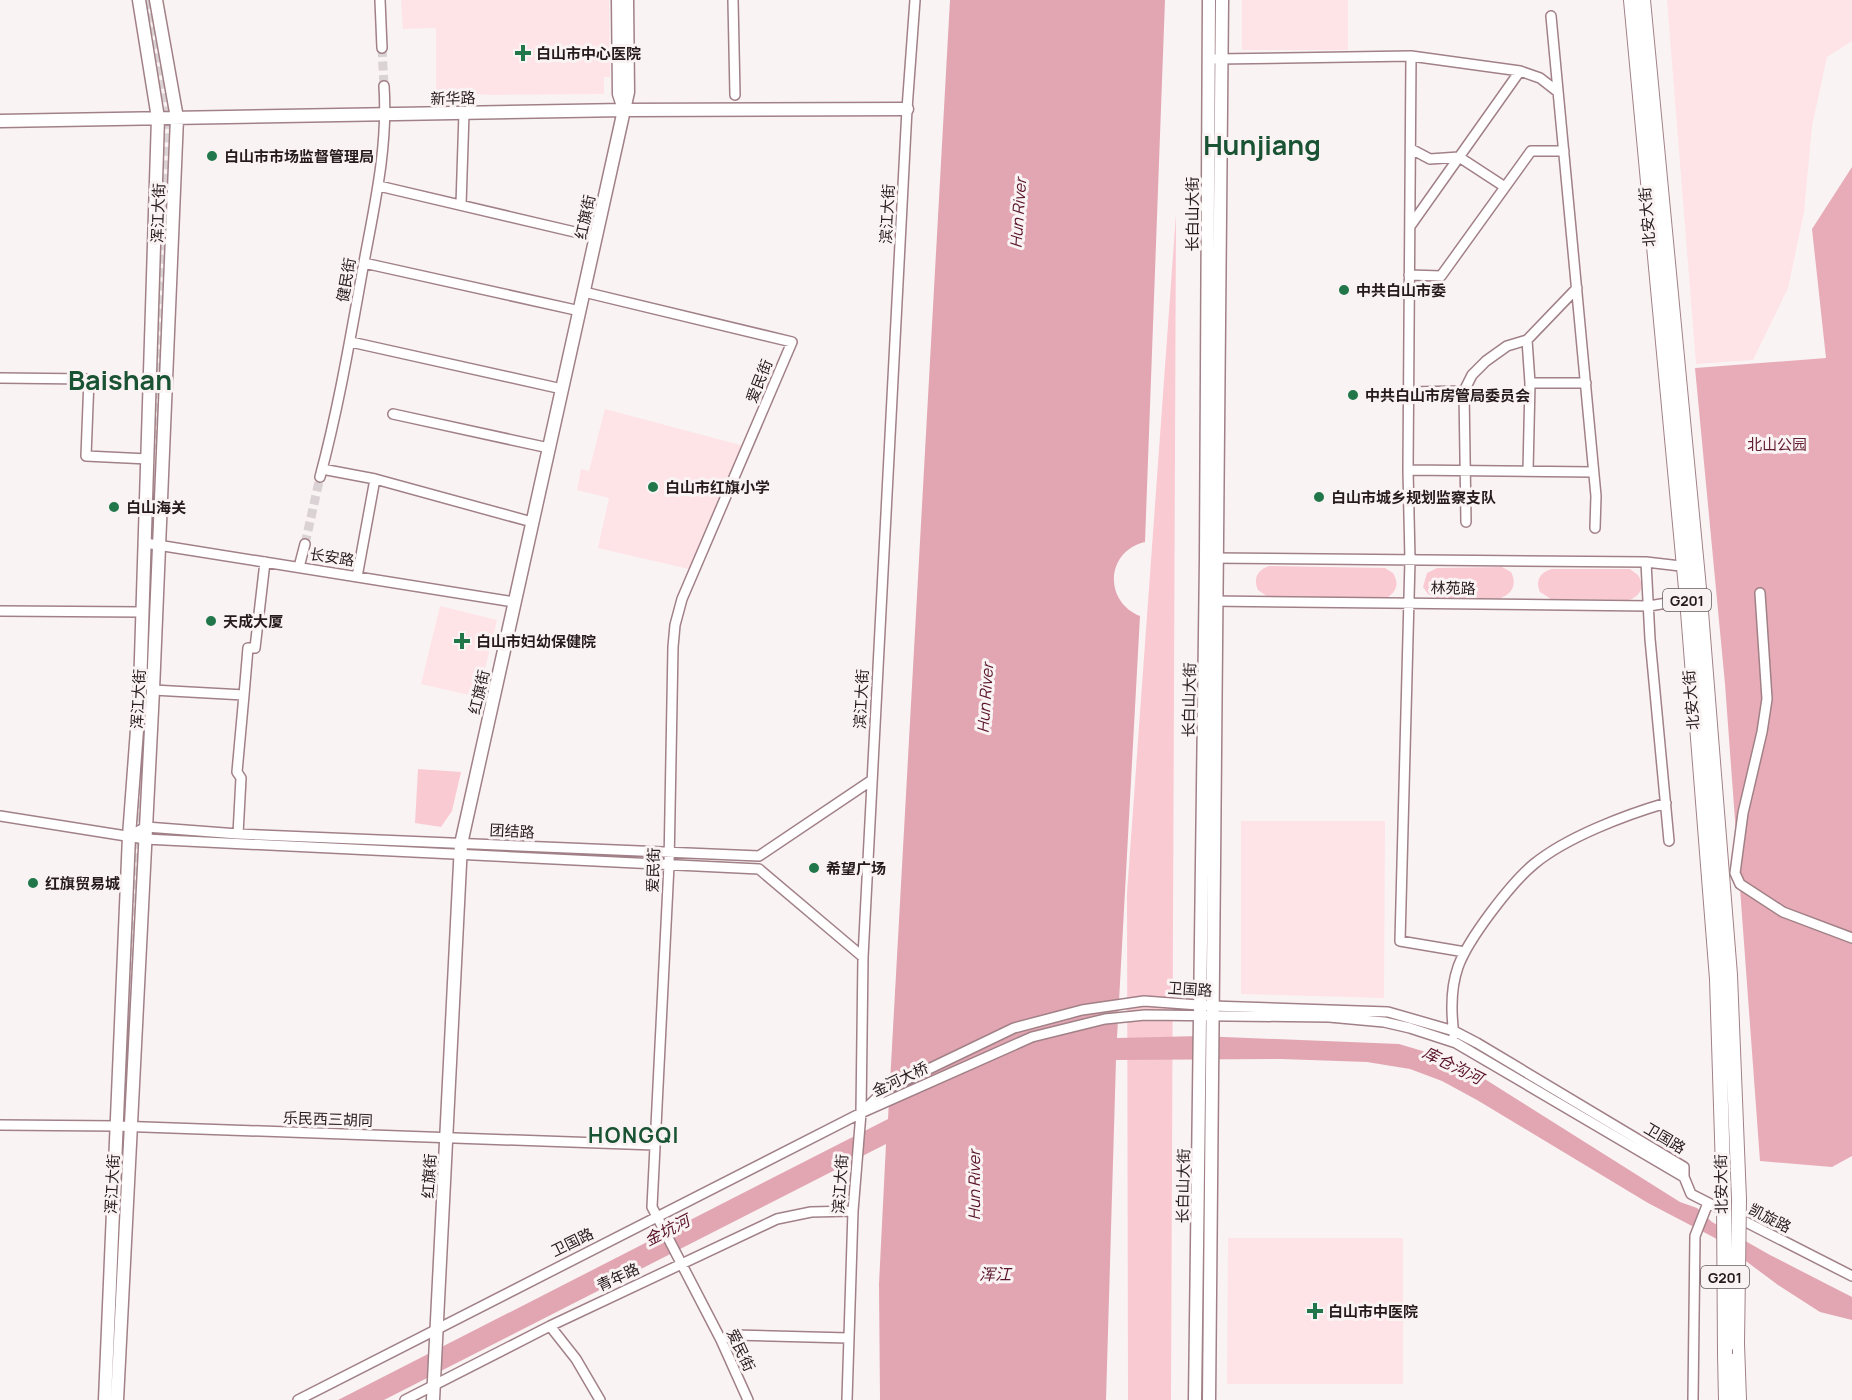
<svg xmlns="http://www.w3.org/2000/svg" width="1852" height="1400" font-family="Manrope,'Noto Sans SC',sans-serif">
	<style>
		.built { fill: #fee3e7 }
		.green { fill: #facad3 }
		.forest { fill: #e8acb8 }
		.water { fill: #e2a6b2 }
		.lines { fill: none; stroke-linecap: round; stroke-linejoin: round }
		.minor-tunnel { stroke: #dad2d4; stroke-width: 9; stroke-dasharray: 9 4.5; stroke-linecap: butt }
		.minor-casing { stroke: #a18187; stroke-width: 12 }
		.major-casing { stroke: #a18187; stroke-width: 15 }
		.highway-casing { stroke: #a18187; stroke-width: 16 }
		.minor { stroke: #fff; stroke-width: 9 }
		.major { stroke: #fff; stroke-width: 12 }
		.highway { stroke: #fff; stroke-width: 14 }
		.highway-bridge-casing { stroke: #a18187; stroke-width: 16; stroke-linecap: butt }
		.highway-bridge { stroke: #fff; stroke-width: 14 }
		.poi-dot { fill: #21774a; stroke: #faf3f4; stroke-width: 2 }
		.labels { text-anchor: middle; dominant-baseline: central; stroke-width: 6; stroke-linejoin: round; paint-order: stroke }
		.shield { fill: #faf3f4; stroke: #665b5d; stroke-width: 1.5 }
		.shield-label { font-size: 14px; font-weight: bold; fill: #261a1c }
		.poi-label { font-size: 15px; font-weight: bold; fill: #261a1c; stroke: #faf3f4; text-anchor: start }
		.street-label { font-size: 15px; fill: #261a1c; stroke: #faf3f4 }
		.park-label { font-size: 15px; fill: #621c31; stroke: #faf3f4 }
		.water-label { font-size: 16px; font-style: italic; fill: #5a152b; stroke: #faf3f4 }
		.district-label { font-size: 21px; font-weight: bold; letter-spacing: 1.5px; fill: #195333; stroke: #faf3f4 }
		.town-label { font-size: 27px; font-weight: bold; fill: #195333; stroke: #faf3f4 }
	</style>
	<rect width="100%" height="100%" fill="#faf3f4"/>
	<path class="built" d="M 401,0 L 609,0 L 610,77 L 604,77 L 604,94 L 494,95 L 436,92 L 436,28 L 403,29 Z
		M 1242,0 L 1348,0 L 1348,50 L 1242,50 Z
		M 1667,0 L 1852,0 L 1852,41 L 1827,57 L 1812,126 L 1804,212 L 1788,288 L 1753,360 L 1696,364 Z
		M 605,409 L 744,446 L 693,570 L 598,548 L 609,498 L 577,490 L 581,469 L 589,471 Z
		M 440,606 L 497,620 L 478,697 L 421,684 Z
		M 1241,821 L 1385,821 L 1384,998 L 1241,994 Z
		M 1228,1238 L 1403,1238 L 1403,1384 L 1227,1384 Z"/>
	<path class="green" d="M 1176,214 L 1171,1400 L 1128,1400 L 1127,893 Z
		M 1269,566 L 1385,568 L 1393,573 C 1400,584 1396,594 1384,599 L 1268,597 L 1258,590 C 1253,579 1257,570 1269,566 Z
		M 1502,567 L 1511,572 C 1517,584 1513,593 1501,598 L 1436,598 L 1428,594 L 1423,587 L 1427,573 L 1437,568 Z
		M 1552,569 L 1630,569 L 1638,575 C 1645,586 1641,596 1629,600 L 1551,599 L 1540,592 C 1535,581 1540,572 1552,569 Z
		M 418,769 L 461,772 L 452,811 L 441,827 L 415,823 Z"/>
	<path class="forest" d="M 1852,167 L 1852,1156 L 1832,1167 L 1760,1161 L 1725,684 L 1695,368 L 1826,358 L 1812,229 Z"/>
	<path class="water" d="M 950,0 L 1165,0 L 1145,542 C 1106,551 1103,601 1140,616 L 1117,1038 L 1200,1036 L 1399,1044 L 1436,1055 L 1480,1076 L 1680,1202 L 1697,1208 L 1712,1222 L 1770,1255 L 1852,1297 L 1852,1320 L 1820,1312 L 1778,1285 L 1715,1238 L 1648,1203 L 1477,1100 L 1442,1081 L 1410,1069 L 1367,1062 L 1281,1059 L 1116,1060 L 1106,1400 L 880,1400 L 879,1284 L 886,1144 L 384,1400 L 338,1400 L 888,1119 Z"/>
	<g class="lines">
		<path class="minor-tunnel" d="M 148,0 L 168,120 L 157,449
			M 382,48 L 384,86
			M 305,544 L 320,477
			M 147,658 L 155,502
			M 142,833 L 230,838
			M 313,842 L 439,848
			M 125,1132 L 143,723"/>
		<g class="minor-casing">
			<path id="minor" d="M 380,0 L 382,48
				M 733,0 L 735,95
				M 1551,16 L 1596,496 L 1595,528
				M 1411,56 L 1408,470 L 1410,560 L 1400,941 L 1465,952
				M 1216,59 L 1411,56 L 1520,71 L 1540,78 L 1558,92
				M 1411,149 L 1430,159 L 1459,157 L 1505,187
				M 379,186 L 596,237
				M 461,205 L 464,113
				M 1411,225 L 1520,71
				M 364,263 L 580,311
				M 1409,275 L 1441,276 L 1531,151 L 1564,151
				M 584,292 L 792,342 L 682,599 L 675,625 L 673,647 L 669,865 L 652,1207 L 721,1340 L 748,1400
				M 1527,340 L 1530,383 L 1528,471
				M 351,342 L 562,389
				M 0,378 L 89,379 L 86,456 L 148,459
				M 1530,383 L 1586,383
				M 1409,392 L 1464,391
				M 393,414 L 549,448
				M 322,469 L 375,479 L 532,522
				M 1408,470 L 1593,472
				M 320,477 C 339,406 351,334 364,262 C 375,203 388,146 384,86
				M 1466,522 L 1464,391 L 1472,375 L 1486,361 L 1507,346 L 1527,340 L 1577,288
				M 145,543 L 514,602
				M 1211,558 L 1646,562 L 1689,567
				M 1646,562 L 1650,639 L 1669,841
				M 299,567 L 305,544
				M 357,577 L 375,479
				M 1760,593 L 1767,699 L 1762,732 L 1743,813 L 1735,873 L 1740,884 L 1783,912 L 1852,938
				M 1210,601 L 1649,606 L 1691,599
				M 0,611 L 142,612
				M 153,690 L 244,695 L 237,772 L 241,778 L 238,834
				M 244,695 L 248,648 L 255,648 L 265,562
				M 0,816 L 145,839 L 759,869 L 863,957
				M 129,836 L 146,827 L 238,834 L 759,856 L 872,780
				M 1454,1035 C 1451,1013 1451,987 1458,967 C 1468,939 1511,883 1534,864 C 1567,837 1625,815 1666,803
				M 863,1111 L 885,1090 L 1014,1028 L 1082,1010 L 1144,1001 L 1212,1006 L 1388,1012 L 1454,1031 L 1477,1043 L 1684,1167 L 1684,1177 L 1691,1194 L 1852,1276
				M 0,1125 L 116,1126 L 655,1145
				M 550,1326 L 576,1359 L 600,1400
				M 721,1340 L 734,1335 L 848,1338
				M 298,1400 L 861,1113 L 1032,1037 L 1105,1019 L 1145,1015 L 1329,1017 L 1384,1022 L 1410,1028 L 1456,1043 L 1684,1177
				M 405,1400 L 550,1326 L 777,1219 L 811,1212 L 853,1211
				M 847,1400 L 853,1211 L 861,1113 L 863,957 L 907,109 L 915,0
				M 1693,1400 L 1695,1236 L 1708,1203"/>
		</g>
		<g class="major-casing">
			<path id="major" d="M 618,0 L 619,94 L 623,106
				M 0,121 L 624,110 L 907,109
				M 105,1400 L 129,836 L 140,690 L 158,118 L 139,0
				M 117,1400 L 153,690 L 177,118 L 156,0
				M 433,1400 L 461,844 L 628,92 L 627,0
				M 1195,1400 L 1206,558 L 1209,0
				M 1209,1400 L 1222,0"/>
		</g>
		<g class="highway-casing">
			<path id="highway" d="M 1631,0 L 1687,599 L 1717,979 L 1724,1201
				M 1643,0 L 1700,599 L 1730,975 L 1739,1199
				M 1737,1344 L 1739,1400
				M 1725,1354 L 1726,1400"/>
		</g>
		<use href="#minor" class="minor"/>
		<use href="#major" class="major"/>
		<use href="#highway" class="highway"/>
		<g class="highway-bridge-casing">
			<path id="highway-bridge" d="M 1724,1201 L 1725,1354
				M 1737,1344 L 1739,1199"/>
		</g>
		<use href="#highway-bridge" class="highway-bridge"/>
	</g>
	<g class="poi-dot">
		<path d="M520 44h6v6h6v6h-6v6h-6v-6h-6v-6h6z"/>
		<circle cx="212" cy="156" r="6"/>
		<circle cx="1344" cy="290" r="6"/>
		<circle cx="1353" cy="395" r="6"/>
		<circle cx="653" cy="487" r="6"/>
		<circle cx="1319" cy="497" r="6"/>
		<circle cx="114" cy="507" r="6"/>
		<circle cx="211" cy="621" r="6"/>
		<path d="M459 632h6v6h6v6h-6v6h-6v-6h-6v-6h6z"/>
		<circle cx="814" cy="868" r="6"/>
		<circle cx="33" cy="883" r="6"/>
		<path d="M1312 1302h6v6h6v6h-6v6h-6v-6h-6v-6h6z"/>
	</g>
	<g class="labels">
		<g class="shield">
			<rect x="1663" y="589" width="48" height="22" rx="4.5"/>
			<rect x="1701" y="1266" width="48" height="22" rx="4.5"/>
		</g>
		<g class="shield-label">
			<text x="1687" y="600">G201</text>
			<text x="1725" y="1277">G201</text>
		</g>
		<g class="poi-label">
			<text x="536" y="53">白山市中心医院</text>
			<text x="224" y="156">白山市市场监督管理局</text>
			<text x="1356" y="290">中共白山市委</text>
			<text x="1365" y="395">中共白山市房管局委员会</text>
			<text x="665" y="487">白山市红旗小学</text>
			<text x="1331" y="497">白山市城乡规划监察支队</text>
			<text x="126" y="507">白山海关</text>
			<text x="223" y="621">天成大厦</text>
			<text x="476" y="641">白山市妇幼保健院</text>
			<text x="826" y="868">希望广场</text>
			<text x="45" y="883">红旗贸易城</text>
			<text x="1328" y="1311">白山市中医院</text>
		</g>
		<g class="street-label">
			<text transform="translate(453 98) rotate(-1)">新华路</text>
			<text transform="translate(158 213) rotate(-88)">浑江大街</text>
			<text transform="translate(887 214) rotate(-87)">滨江大街</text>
			<text transform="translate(1192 214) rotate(-90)">长白山大街</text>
			<text transform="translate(585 217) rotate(-78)">红旗街</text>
			<text transform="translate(1647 217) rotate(-95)">北安大街</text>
			<text transform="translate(346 280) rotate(-80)">健民街</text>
			<text transform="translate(759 381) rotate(-68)">爱民街</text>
			<text transform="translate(332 557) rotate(9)">长安路</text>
			<text transform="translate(1453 588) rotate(1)">林苑路</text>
			<text transform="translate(479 692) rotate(-77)">红旗街</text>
			<text transform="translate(138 699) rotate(-87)">浑江大街</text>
			<text transform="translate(861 699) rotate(-87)">滨江大街</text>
			<text transform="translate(1189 700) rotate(-89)">长白山大街</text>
			<text transform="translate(1691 700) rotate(-95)">北安大街</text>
			<text transform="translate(512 831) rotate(3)">团结路</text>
			<text transform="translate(653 870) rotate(-88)">爱民街</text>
			<text transform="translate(1190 989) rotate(4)">卫国路</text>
			<text transform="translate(900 1079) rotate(-25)">金河大桥</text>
			<text transform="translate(328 1119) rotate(2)">乐民西三胡同</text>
			<text transform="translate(1665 1138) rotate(31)">卫国路</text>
			<text transform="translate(429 1176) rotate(-87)">红旗街</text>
			<text transform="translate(112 1184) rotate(-87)">浑江大街</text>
			<text transform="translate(840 1184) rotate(-86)">滨江大街</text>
			<text transform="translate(1721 1184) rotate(-91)">北安大街</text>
			<text transform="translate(1183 1186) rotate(-89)">长白山大街</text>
			<text transform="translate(1770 1218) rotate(27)">凯旋路</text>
			<text transform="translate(572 1242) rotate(-26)">卫国路</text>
			<text transform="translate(618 1277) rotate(-25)">青年路</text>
			<text transform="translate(741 1350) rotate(65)">爱民街</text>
		</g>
		<g class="park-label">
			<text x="1777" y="444">北山公园</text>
		</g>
		<g class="water-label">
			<text transform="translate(1018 213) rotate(-86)">Hun River</text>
			<text transform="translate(985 698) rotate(-86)">Hun River</text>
			<text transform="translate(1453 1065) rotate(26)">库仓沟河</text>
			<text transform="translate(974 1185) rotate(-90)">Hun River</text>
			<text transform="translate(667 1230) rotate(-27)">金坑河</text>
			<text x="995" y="1274">浑江</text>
		</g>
		<g class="district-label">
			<text x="634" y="1135">HONGQI</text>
		</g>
		<g class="town-label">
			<text x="1262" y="144">Hunjiang</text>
			<text x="120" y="379">Baishan</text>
		</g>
	</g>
</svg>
